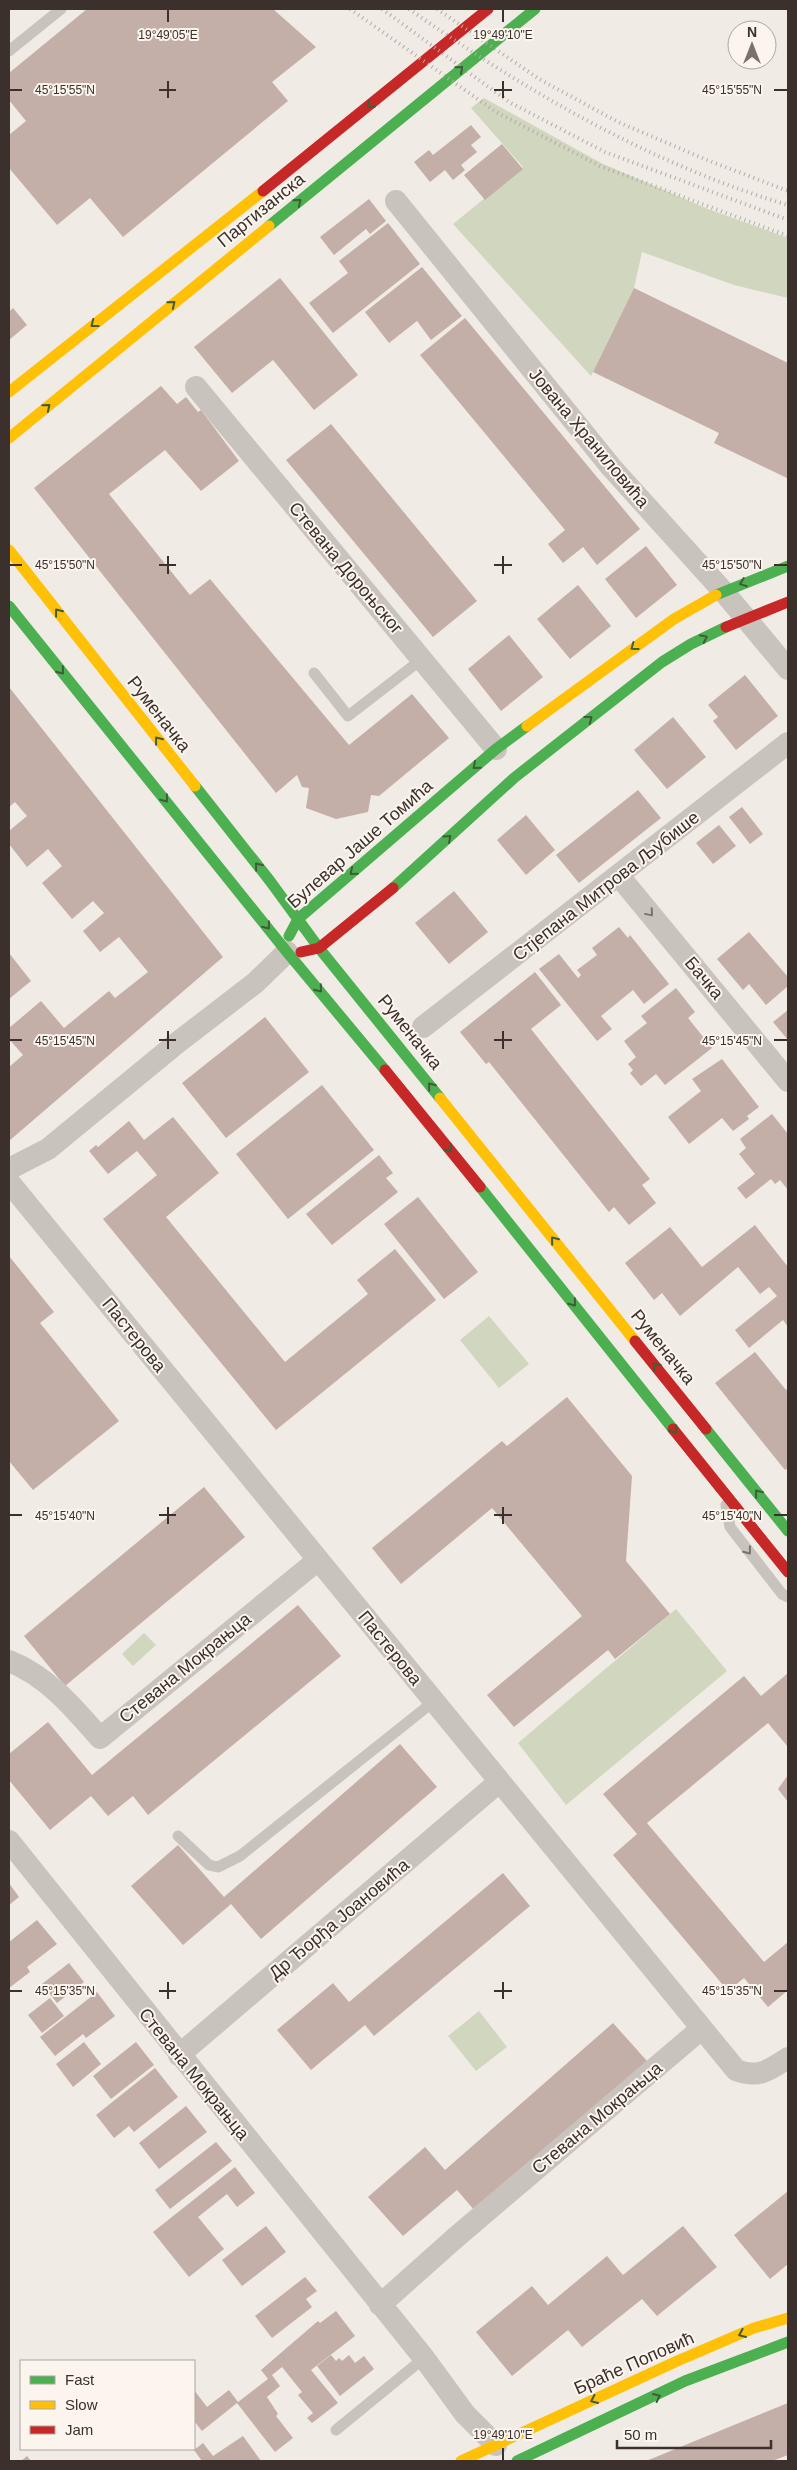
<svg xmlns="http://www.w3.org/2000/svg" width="797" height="2470" font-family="Arial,sans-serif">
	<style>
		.green { fill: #d1d6bf }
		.building { fill: #c3afa7 }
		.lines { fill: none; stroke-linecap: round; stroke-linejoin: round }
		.lane { stroke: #c9c3be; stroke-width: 11 }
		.street { stroke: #c9c3be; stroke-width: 22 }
		.fast { stroke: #4caf50; stroke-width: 11 }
		.slow { stroke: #ffc107; stroke-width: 11 }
		.jam { stroke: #c62828; stroke-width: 11 }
		.rail { stroke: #b1aca8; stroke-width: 4; stroke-dasharray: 1 4; stroke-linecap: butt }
		.oneway { stroke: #415c38 }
		.oneway2 { stroke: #7b726d }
		.ticks { fill: none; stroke: #3b302b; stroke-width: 2 }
		.labels { text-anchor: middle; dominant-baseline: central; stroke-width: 4; stroke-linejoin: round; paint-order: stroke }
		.street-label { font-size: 18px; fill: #3b302b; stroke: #fbf5ee }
		.ticks-label { font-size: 12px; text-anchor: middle; fill: #3b302b; stroke: #fbf5ee; stroke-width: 4; stroke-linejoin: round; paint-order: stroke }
	</style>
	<rect width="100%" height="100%" fill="#f0ebe5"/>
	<path class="green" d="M 484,98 L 601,163 L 708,209 L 788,238 L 788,298 L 734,285 L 642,252 L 634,288 L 591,376 L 453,224 L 523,167 L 471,108 Z
		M 489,1316 L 529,1364 L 499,1388 L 460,1340 Z
		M 676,1609 L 727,1671 L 566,1805 L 518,1743 Z
		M 144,1633 L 156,1645 L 133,1666 L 122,1654 Z
		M 479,2011 L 507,2047 L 476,2071 L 448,2036 Z"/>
	<path class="building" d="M 87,9 L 273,9 L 316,47 L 272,82 L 288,101 L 123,237 L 90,198 L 57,225 L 9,168 L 9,135 L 26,121 L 9,100 L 9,73 Z
		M 471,125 L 481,137 L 471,145 L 477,152 L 461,165 L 465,170 L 453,180 L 445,170 L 430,182 L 414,162 L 429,150 L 433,155 Z
		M 502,144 L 523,169 L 485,200 L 464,175 Z
		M 369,199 L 386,221 L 370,234 L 366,229 L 334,255 L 320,237 Z
		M 388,223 L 420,264 L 333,333 L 309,303 L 348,273 L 339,261 Z
		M 422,267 L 462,316 L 431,340 L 417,321 L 389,343 L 365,312 Z
		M 280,278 L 358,375 L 314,410 L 273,360 L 232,393 L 194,347 Z
		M 634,288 L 788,363 L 787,478 L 714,443 L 719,433 L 593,372 Z
		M 13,308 L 27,325 L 9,340 L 9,312 Z
		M 465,318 L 640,529 L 597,565 L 583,547 L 563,563 L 548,544 L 565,530 L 420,355 Z
		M 161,386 L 177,404 L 186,397 L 198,412 L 201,410 L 239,461 L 201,491 L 165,450 L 109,494 L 190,595 L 210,579 L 349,745 L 412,694 L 449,738 L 379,796 L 371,795 L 368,812 L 336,819 L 306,808 L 309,788 L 302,787 L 297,775 L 276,793 L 34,488 Z
		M 331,424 L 477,601 L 433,637 L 286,460 Z
		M 646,546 L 677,585 L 636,618 L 605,579 Z
		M 578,585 L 611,626 L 570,659 L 537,619 Z
		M 509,635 L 543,677 L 501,711 L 468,669 Z
		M 745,675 L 778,716 L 736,750 L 713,721 L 718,717 L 708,705 Z
		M 9,687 L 223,957 L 9,1141 L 9,1067 L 23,1055 L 9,1039 L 9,1028 L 41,1001 L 64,1028 L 109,991 L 115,998 L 148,972 L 119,937 L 100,952 L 83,931 L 104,913 L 93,901 L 72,919 L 42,883 L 62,866 L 48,849 L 27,867 L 9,844 L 9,831 L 27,816 L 15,802 L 9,807 Z
		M 673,717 L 706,757 L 667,789 L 634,750 Z
		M 638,790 L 661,818 L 579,883 L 556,855 Z
		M 742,807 L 763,834 L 750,844 L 729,817 Z
		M 526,815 L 555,850 L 526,875 L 497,840 Z
		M 719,825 L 736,846 L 713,864 L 696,843 Z
		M 454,891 L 488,932 L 449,964 L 415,923 Z
		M 619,927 L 628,938 L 630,935 L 669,984 L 644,1004 L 633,990 L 601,1016 L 612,1029 L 597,1041 L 539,969 L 559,954 L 578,978 L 581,975 L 577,970 L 597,955 L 592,948 Z
		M 749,932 L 788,977 L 788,986 L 766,1005 L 749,984 L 743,990 L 717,959 Z
		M 9,953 L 31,981 L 9,999 Z
		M 535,972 L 561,1005 L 531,1029 L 650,1179 L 642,1185 L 656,1203 L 629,1225 L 614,1207 L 609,1212 L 489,1062 L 486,1064 L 460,1032 Z
		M 676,988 L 695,1012 L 688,1018 L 712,1048 L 665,1085 L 656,1074 L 641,1086 L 630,1073 L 633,1070 L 628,1064 L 636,1057 L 624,1041 L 647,1023 L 641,1016 Z
		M 788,1010 L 788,1040 L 773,1022 Z
		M 265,1017 L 309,1072 L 226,1138 L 182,1083 Z
		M 722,1059 L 759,1107 L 747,1116 L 749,1119 L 733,1131 L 722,1118 L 689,1144 L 668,1117 L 701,1091 L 692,1079 Z
		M 322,1085 L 374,1150 L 288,1219 L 236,1154 Z
		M 772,1114 L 788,1134 L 788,1190 L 780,1180 L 775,1184 L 771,1179 L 746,1199 L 737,1188 L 755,1174 L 739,1154 L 746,1148 L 740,1139 Z
		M 173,1117 L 219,1173 L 166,1217 L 285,1362 L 368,1294 L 357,1280 L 395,1249 L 436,1300 L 276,1430 L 103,1219 L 157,1175 L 137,1151 L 108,1174 L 89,1151 L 96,1145 L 98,1147 L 129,1121 L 144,1140 Z
		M 379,1155 L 393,1173 L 386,1178 L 398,1192 L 332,1245 L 306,1214 Z
		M 418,1197 L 478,1272 L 444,1299 L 384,1224 Z
		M 755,1225 L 788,1267 L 788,1327 L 783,1320 L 749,1348 L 735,1330 L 777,1296 L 769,1287 L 760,1294 L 738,1267 L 680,1316 L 662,1293 L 654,1300 L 625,1263 L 670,1227 L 702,1267 Z
		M 9,1256 L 54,1312 L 40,1323 L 119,1421 L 33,1490 L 9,1461 Z
		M 755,1352 L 786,1390 L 788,1388 L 788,1468 L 785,1470 L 715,1383 Z
		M 567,1397 L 632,1476 L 626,1561 L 670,1614 L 615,1659 L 608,1650 L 514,1727 L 487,1695 L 582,1616 L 492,1508 L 401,1584 L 372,1548 L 502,1441 L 507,1446 Z
		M 204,1487 L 245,1537 L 65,1686 L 24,1636 Z
		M 298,1605 L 341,1656 L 148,1815 L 133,1796 L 108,1816 L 91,1796 L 50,1830 L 9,1780 L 9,1754 L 48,1722 L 92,1775 Z
		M 788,1673 L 788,1747 L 768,1723 L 647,1823 L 764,1962 L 788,1942 L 788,1990 L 768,2007 L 744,1978 L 728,1991 L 613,1855 L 637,1834 L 603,1794 L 744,1676 L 761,1696 Z
		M 400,1744 L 437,1787 L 261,1939 L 231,1904 L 183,1945 L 131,1886 L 178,1845 L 224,1897 Z
		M 788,1775 L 788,1802 L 778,1789 Z
		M 503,1873 L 530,1906 L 374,2036 L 365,2025 L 311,2070 L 277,2030 L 333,1983 L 349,2002 Z
		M 9,1883 L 19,1897 L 9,1905 Z
		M 37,1920 L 57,1944 L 27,1967 L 30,1972 L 9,1988 L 9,1942 Z
		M 69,1963 L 84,1982 L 57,2003 L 42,1984 Z
		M 97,1992 L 115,2016 L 86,2038 L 83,2034 L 55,2056 L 40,2037 Z
		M 50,1998 L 64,2016 L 42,2033 L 28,2015 Z
		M 613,2023 L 647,2061 L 475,2211 L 457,2190 L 403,2236 L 368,2197 L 425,2147 L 445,2170 Z
		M 84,2042 L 101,2064 L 73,2087 L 56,2064 Z
		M 136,2042 L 154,2065 L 111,2099 L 93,2076 Z
		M 155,2068 L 178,2097 L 134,2132 L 129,2126 L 114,2138 L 96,2115 Z
		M 186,2106 L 207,2132 L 159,2169 L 139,2143 Z
		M 216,2142 L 232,2161 L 170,2209 L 155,2190 Z
		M 235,2167 L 255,2193 L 237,2207 L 227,2194 L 198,2217 L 224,2249 L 189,2277 L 153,2232 Z
		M 788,2191 L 788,2264 L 770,2279 L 734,2235 Z
		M 266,2226 L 286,2252 L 242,2286 L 222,2260 Z
		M 683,2226 L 717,2267 L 657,2316 L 642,2299 L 582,2347 L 568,2330 L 512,2376 L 476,2332 L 532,2286 L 548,2305 L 607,2256 L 623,2275 Z
		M 305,2277 L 317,2291 L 306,2299 L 312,2307 L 272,2338 L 255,2316 Z
		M 336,2311 L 355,2336 L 311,2370 L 338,2403 L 312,2423 L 307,2418 L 313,2413 L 298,2395 L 302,2392 L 282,2367 L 272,2375 L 280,2386 L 267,2397 L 278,2414 L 276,2416 L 293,2438 L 275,2452 L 237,2403 L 202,2431 L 194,2421 L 194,2390 L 207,2407 L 229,2390 L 238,2402 L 268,2379 L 261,2370 L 318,2321 L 320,2323 Z
		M 331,2355 L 336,2361 L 339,2358 L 342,2361 L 349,2355 L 355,2363 L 364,2356 L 374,2369 L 340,2396 L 317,2366 Z
		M 788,2403 L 788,2455 L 772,2461 L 646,2461 Z
		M 243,2436 L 261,2461 L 202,2461 L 194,2450 L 203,2443 L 213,2456 Z
		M 27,2456 L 31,2461 L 21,2461 Z"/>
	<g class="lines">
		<path class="lane" d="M 9,51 L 61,9
			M 314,673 L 348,716 L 422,659
			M 726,1505 L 730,1527 L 782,1594 L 788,1597
			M 178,1836 L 209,1865 L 218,1867 L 240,1856 L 433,1702
			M 336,2430 L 424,2358"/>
		<path class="street" d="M 396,201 L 611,467 L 723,591 L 788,669
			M 196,387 L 496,749
			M 619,876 L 788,1081
			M 423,1027 L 788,743
			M 9,1169 L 48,1149 L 177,1043 L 255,983 L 287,952
			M 9,1182 L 736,2070 C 759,2079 769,2070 788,2058
			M 9,1661 C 47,1676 73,1707 100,1738 L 318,1560
			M 9,1841 L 424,2358 L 465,2414 L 496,2445
			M 179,2055 L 499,1782
			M 380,2305 L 454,2239 L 701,2029"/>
		<path class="fast" d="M 269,226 L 535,9
			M 716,595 L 788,566
			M 9,606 L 287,952 L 385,1070
			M 195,786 L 270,881 L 319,948 L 440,1098
			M 393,888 L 514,778 L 662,662 L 691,644 L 726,627
			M 289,936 L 298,919 L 496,749 L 527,726
			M 480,1187 L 673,1429
			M 706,1429 L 788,1531
			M 517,2461 L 685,2381 L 788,2342"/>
		<path class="slow" d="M 9,392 L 263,191
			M 9,438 L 269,226
			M 9,550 L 195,786
			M 527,726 L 674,619 L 716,595
			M 440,1098 L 635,1341
			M 461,2461 L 675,2362 L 754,2328 L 788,2318"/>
		<path class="jam" d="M 263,191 L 488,9
			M 726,627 L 788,602
			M 301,952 L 319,948 L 393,888
			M 385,1070 L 480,1187
			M 635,1341 L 706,1429
			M 673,1429 L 788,1572"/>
		<path class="rail" d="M 350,9 L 496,112 L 600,166 L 788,236
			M 382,9 L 509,102 L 605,152 L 788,220
			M 409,9 C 526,91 650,164 788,205
			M 437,9 L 539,79 L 618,122 L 707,160 L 788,191"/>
	</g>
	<defs><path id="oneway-chevron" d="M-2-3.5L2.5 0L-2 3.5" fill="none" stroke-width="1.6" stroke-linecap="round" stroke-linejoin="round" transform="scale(1.25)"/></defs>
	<g class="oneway">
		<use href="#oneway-chevron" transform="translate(460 69) rotate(-40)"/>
		<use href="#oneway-chevron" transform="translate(370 105) rotate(141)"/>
		<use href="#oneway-chevron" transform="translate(298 202) rotate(-39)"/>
		<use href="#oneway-chevron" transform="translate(172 304) rotate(-39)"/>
		<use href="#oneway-chevron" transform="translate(94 324) rotate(142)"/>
		<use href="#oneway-chevron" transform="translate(47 407) rotate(-39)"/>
		<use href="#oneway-chevron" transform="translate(743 583) rotate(159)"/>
		<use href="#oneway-chevron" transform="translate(58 612) rotate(-128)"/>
		<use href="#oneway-chevron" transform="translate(704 638) rotate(-26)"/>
		<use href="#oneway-chevron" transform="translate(634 647) rotate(144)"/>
		<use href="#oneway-chevron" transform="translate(61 671) rotate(51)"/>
		<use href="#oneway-chevron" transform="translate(589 719) rotate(-38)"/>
		<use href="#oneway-chevron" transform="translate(158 740) rotate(-128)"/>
		<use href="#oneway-chevron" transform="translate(476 766) rotate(139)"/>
		<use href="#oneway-chevron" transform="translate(165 799) rotate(51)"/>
		<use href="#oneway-chevron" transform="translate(448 838) rotate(-42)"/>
		<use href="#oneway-chevron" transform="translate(258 866) rotate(-129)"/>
		<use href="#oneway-chevron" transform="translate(353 872) rotate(140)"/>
		<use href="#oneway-chevron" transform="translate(267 926) rotate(52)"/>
		<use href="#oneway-chevron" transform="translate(319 989) rotate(51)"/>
		<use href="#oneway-chevron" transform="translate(431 1086) rotate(-129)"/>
		<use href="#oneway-chevron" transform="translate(449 1149) rotate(51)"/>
		<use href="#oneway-chevron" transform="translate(554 1240) rotate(-129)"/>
		<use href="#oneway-chevron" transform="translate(573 1303) rotate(51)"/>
		<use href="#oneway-chevron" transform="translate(656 1366) rotate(-129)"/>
		<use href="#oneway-chevron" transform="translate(674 1430) rotate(51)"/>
		<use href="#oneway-chevron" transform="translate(758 1493) rotate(-129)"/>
		<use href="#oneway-chevron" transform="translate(742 2334) rotate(157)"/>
		<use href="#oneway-chevron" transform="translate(657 2397) rotate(-25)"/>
		<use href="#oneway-chevron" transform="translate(594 2400) rotate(155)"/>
	</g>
	<g class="oneway2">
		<use href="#oneway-chevron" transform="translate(650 913) rotate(50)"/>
		<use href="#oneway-chevron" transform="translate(748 1551) rotate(52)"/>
	</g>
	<path class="ticks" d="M 168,10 L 168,22M 503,10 L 503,22M 168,81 L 168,98M 503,81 L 503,98M 10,90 L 22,90M 159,90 L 176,90M 494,90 L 512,90M 774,90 L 787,90M 168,556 L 168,574M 503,556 L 503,574M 10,565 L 22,565M 159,565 L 176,565M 494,565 L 512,565M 774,565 L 787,565M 168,1031 L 168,1049M 503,1031 L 503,1049M 10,1040 L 22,1040M 159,1040 L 176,1040M 494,1040 L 512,1040M 774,1040 L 787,1040M 168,1507 L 168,1524M 503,1507 L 503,1524M 10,1515 L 22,1515M 159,1515 L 176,1515M 494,1515 L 512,1515M 774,1515 L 787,1515M 168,1982 L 168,1999M 503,1982 L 503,1999M 10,1991 L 22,1991M 159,1991 L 176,1991M 494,1991 L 512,1991M 774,1991 L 787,1991M 503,2448 L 503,2460"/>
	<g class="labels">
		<g class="street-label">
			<text transform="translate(261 210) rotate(-39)">Партизанска</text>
			<text transform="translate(589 438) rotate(50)">Јована Храниловића</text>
			<text transform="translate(346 568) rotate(50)">Стевана Дороњског</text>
			<text transform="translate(159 714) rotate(52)">Руменачка</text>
			<text transform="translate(360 844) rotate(-41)">Булевар Јаше Томића</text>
			<text transform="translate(606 886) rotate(-38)">Стјепана Митрова Љубише</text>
			<text transform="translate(704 978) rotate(50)">Бачка</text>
			<text transform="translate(410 1032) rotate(51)">Руменачка</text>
			<text transform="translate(134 1335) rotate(51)">Пастерова</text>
			<text transform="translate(663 1347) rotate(51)">Руменачка</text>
			<text transform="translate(390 1648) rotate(51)">Пастерова</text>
			<text transform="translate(185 1668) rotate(-39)">Стевана Мокрањца</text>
			<text transform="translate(339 1919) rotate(-40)">Др Ђорђа Јоановића</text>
			<text transform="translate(194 2074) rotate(51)">Стевана Мокрањца</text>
			<text transform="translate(597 2118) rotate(-40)">Стевана Мокрањца</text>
			<text transform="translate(634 2363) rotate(-24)">Браће Поповић</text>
		</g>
	</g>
	<g class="ticks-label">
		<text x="168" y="39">19°49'05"E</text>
		<text x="503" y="39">19°49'10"E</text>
		<text x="65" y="94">45°15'55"N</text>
		<text x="732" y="94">45°15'55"N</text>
		<text x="65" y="569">45°15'50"N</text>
		<text x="732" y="569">45°15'50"N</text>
		<text x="65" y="1045">45°15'45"N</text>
		<text x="732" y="1045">45°15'45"N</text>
		<text x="65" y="1520">45°15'40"N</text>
		<text x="732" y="1520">45°15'40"N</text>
		<text x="65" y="1995">45°15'35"N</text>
		<text x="732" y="1995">45°15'35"N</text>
		<text x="503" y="2439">19°49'10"E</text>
	</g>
	<rect width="797" height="2470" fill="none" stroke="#3b302b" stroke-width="20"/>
	<rect x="20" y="2360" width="175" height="90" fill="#fbf5ee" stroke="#aea6a0"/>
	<rect x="30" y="2376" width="25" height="8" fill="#4caf50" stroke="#aea6a0"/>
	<text x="65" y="2385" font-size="15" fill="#3b302b">Fast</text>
	<rect x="30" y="2401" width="25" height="8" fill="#ffc107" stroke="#aea6a0"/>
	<text x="65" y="2410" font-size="15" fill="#3b302b">Slow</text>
	<rect x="30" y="2426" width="25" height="8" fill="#c62828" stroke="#aea6a0"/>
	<text x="65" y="2435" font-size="15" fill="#3b302b">Jam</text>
	<g transform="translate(752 45)"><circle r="24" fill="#fbf5ee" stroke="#aea6a0"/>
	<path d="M0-4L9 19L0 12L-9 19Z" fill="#7a716c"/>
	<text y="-8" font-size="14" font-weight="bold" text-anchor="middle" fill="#3b302b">N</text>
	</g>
	<path d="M617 2440v8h154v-8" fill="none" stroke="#3b302b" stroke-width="2.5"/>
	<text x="624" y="2440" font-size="15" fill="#3b302b" stroke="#fbf5ee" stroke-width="4" paint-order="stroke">50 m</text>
</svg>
